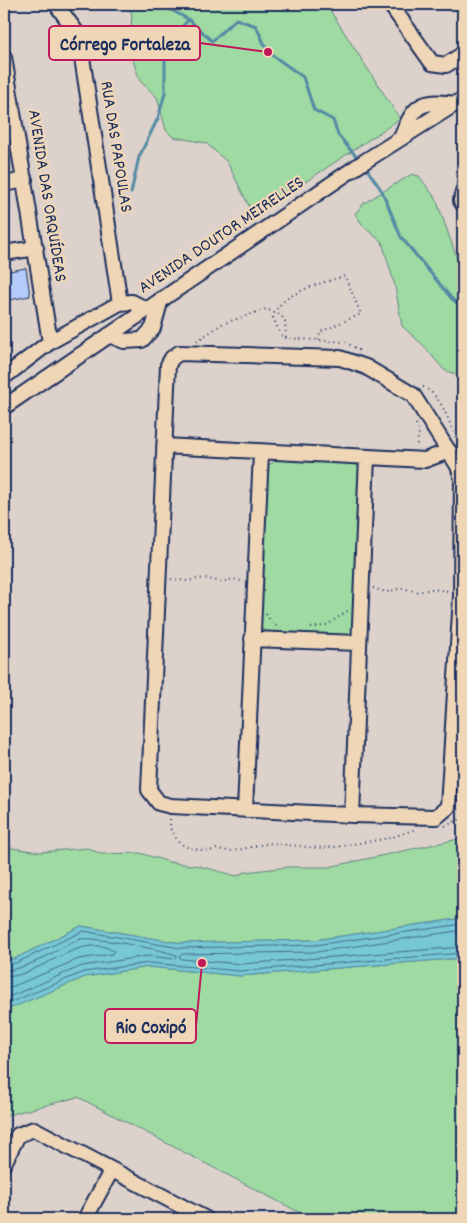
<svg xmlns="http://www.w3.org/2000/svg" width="467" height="1223" font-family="Dekko,sans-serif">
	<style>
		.green { fill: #9edaa1; stroke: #5c8480 }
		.water { fill: #78c7d4; stroke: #538aa5 }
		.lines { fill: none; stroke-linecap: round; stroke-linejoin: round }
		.shore { stroke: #406c8d; stroke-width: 1 }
		.stream { stroke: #538aa5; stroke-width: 3 }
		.building { fill: #b4caf9; stroke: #1b2f5e }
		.minor-casing { stroke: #1b2f5e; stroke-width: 18 }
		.path { stroke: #1b2f5e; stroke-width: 2; stroke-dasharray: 1 4; stroke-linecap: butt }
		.minor { stroke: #efd6b7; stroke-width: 14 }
		.labels { text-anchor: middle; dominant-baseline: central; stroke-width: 4.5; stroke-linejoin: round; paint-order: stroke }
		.street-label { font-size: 18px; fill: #1b2f5e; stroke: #efd6b7 }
		.leader { fill: none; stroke: #c2185b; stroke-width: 2 }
		.callout-dot { fill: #c2185b; stroke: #efd6b7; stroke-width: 2 }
		.callout { fill: #efd6b7; stroke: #c2185b; stroke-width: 2 }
		.callout-label { font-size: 19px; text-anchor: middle; font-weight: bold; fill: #1b2f5e }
	</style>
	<rect width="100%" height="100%" fill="#ddd2cb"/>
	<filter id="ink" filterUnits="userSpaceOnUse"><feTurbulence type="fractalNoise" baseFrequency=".02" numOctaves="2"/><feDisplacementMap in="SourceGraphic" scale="10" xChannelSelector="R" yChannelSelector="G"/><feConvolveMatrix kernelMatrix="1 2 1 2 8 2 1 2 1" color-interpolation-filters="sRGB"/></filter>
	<g filter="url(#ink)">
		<path class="green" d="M 128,4 L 326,4 L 400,119 L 254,216 L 227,162 L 206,143 L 173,137 L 166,130 L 157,97 L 140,81 L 129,49 L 132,15 Z
			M 412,174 L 419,176 L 436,199 L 463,275 L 463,377 L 444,370 L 423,345 L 402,326 L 395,286 L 382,242 L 364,227 L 355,214 L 364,203 Z
			M 281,458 L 355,462 L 361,467 L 354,630 L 347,636 L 268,632 L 261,628 L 259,622 L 268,465 Z
			M 463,838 L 463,918 L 315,940 L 180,943 L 81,926 L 14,959 L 4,959 L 4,847 L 40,852 L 88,848 L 101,854 L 140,853 L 169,862 L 199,866 L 237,876 L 245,872 L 289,867 L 329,867 Z
			M 463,958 L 463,1219 L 312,1219 L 78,1097 L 4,1116 L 4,1011 L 85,977 L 149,967 L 240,976 Z"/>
		<path class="water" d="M 463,918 L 463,958 L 240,976 L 149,967 L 85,977 L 4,1011 L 4,959 L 14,959 L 81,926 L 180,943 L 315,940 Z"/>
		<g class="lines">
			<path class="shore" d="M 463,930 L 316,952 L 182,954 L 179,957 L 182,959 L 241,964 L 463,947
				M 4,964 L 16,963 L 83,931 L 180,948 L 315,945 L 463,924
				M 4,970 C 31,970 56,948 81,939 C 89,936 172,951 178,956 L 175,959 L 148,956 L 82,966 L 4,999
				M 4,977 C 39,978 81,930 114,951 L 112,954 L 79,959 L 4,990
				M 4,1005 L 84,972 L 149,963 L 240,971 L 463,953"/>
			<path class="stream" d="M 160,4 L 188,19 L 212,41 L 236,19 L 256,26 L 268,52 L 303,77 L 314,110 L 333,120 L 338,135 L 360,161
				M 364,165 L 382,191 L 401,237 L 452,299 L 463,308
				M 131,193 L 139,157 L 158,118 L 165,93 L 165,59 L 172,39 L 188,20"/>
		</g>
		<path class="building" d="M 26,268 L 30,296 L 4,301 L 4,272 Z"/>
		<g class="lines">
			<g class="minor-casing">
				<path id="minor" d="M 56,4 L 77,33 L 81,51 L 120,303
					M 390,4 L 432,63 L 446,65 L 463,54
					M 4,57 L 50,342
					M 401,138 C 414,106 419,99 455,104
					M 4,184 L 25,180
					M 463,191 L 461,201 L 463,204
					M 4,253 L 36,248
					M 109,335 L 124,341 L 142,340 L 153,328 L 161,299
					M 179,353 L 340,358 L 366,367 L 413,395 L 458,466 L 462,478 L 461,596 L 448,807 L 436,817 L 352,815 L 171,806 L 159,803 L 149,790 L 168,365 L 172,358 Z
					M 4,377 L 50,342 L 120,303 L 132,302 L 146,309
					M 4,407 L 362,163 L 463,99
					M 164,446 L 425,460 L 449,451
					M 252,639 L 358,643
					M 245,810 L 261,452
					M 352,815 L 367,457
					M 4,1163 L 18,1135 L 34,1129 L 206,1219
					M 85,1219 L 111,1171"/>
			</g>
			<path class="path" d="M 319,340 L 320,332 L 361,314 L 345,276 C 322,283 278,293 273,318 L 281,335 L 286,338 L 345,342 L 362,352
				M 197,341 L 222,324 L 266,309 L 281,315 L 285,321 L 286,338
				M 423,387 C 442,396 448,420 456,438
				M 416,424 L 419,433 L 416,448
				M 171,579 L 187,581 L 204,578 L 222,582 L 233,579 L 242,581
				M 373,588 L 386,592 L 402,588 L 418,592 L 432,589 L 448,591
				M 266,614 L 273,624 L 280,628
				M 311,628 L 327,625 L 349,610
				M 170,819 L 170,828 L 179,843 L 189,848 L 209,851 L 217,849 L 228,851 L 238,850 L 269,843 L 317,848 L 336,847 L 390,838 L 416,829
				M 445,826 L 463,818
				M 217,1216 L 224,1219"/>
			<use href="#minor" class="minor"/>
		</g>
	</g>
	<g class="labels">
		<g class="street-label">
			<text transform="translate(115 147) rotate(81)">RUA DAS PAPOULAS</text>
			<text transform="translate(46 196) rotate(81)">AVENIDA DAS ORQUÍDEAS</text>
			<text transform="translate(222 236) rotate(-34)">AVENIDA DOUTOR MEIRELLES</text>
		</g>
	</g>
	<path class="leader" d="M268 52L200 43M202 963L196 1026"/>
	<g class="callout-dot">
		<circle cx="268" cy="52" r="5"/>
		<circle cx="202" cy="963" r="5"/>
	</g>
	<g class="callout">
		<rect x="49" y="26" width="151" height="34" rx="5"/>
		<rect x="105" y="1009" width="91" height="34" rx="5"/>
	</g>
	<g class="callout-label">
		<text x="125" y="50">Córrego Fortaleza</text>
		<text x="151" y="1033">Rio Coxipó</text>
	</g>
	<rect width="467" height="1223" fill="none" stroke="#efd6b7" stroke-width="20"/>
	<rect x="10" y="10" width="447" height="1203" fill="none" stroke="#1b2f5e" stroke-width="2" filter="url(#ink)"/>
</svg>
